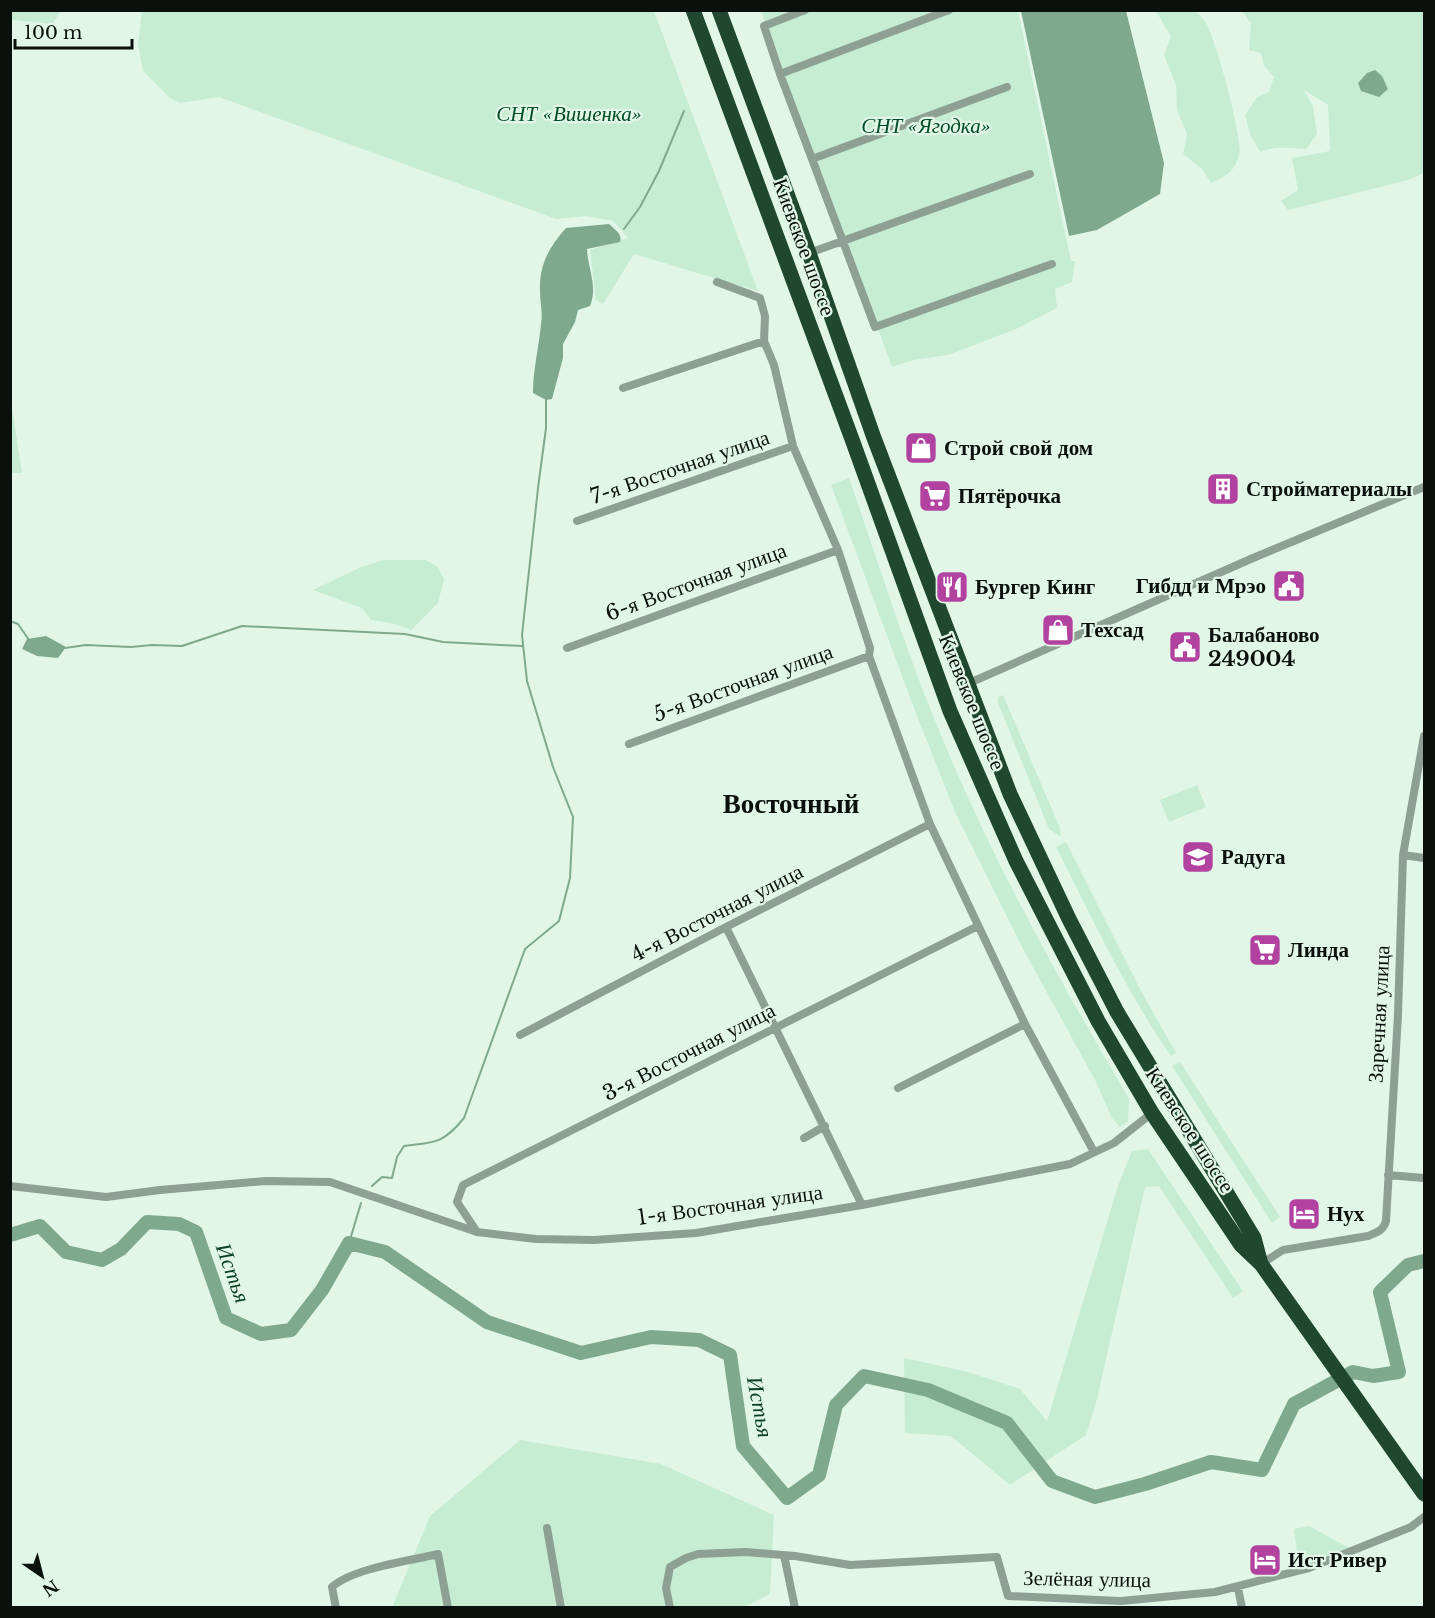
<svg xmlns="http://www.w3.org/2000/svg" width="1435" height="1618" font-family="'Libre Baskerville',serif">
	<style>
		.green { fill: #c6edd2 }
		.water { fill: #7fa98c }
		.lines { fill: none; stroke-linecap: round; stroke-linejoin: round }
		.stream { stroke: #7fa98c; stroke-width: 2 }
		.river { stroke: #7fa98c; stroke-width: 14 }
		.street { stroke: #8ea093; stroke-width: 8 }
		.highway { stroke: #20472f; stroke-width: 15 }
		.labels { text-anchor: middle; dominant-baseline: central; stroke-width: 4.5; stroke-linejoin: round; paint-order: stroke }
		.park-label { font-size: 21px; font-style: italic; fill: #034e2a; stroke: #e1f6e7 }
		.street-label { font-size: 21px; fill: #0a110c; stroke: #e1f6e7 }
		.poi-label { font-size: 21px; font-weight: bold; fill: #0a110c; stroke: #e1f6e7; text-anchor: start }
		.water-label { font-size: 22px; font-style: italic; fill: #0b3f23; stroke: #e1f6e7 }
		.district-label { font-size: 27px; font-weight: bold; fill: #0a110c; stroke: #e1f6e7 }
	</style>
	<rect width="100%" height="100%" fill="#e1f6e7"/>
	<path class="green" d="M 10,11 L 11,10 L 60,11 L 53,24 L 11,20 Z
		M 142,11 L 654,11 L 758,291 L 634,254 L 603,304 L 596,300 L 590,250 L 628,238 L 613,221 L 587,216 L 556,219 L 219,97 L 180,103 L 170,98 L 143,71 L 138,44 Z
		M 761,11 L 1018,11 L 1071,261 L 1075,261 L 1072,282 L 1055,289 L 1057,308 L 1016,329 L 948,355 L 913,360 L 892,367 Z
		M 1156,11 L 1195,11 C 1198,14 1202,17 1205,21 C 1215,36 1244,140 1239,155 C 1234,173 1226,176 1211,183 L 1202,169 L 1183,154 L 1187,134 L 1177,110 L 1176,85 L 1164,55 L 1171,37 Z
		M 1242,11 L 1424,11 L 1424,173 L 1408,180 L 1288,210 L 1281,201 L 1298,190 L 1292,158 L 1330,151 L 1328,105 L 1304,90 L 1313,106 L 1317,134 L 1306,149 C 1291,148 1274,146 1260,152 L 1250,134 L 1245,115 L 1257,97 L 1269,92 L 1274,77 L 1264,66 L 1261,53 L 1249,50 L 1251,23 Z
		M 11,401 L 22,473 L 11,473 Z
		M 849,478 C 877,558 902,640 934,718 C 987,851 1057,976 1129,1099 L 1128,1122 L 1120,1127 L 1112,1118 L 1095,1080 L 1022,947 L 955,812 L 917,716 L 831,485 Z
		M 383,560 L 426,560 L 438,567 L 444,579 L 438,603 L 411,630 L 395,624 L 371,620 L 362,608 L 313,590 L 359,568 Z
		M 1003,695 L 1060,828 L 1061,837 L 1049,829 L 998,703 L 998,697 Z
		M 1197,785 L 1206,807 L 1169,822 L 1160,800 Z
		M 1066,842 L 1141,991 L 1176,1053 L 1171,1056 C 1126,991 1092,918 1056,847 Z
		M 1180,1062 L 1280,1217 L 1272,1223 L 1172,1066 Z
		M 1148,1149 L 1243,1291 L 1233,1298 L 1159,1186 L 1145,1187 L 1097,1399 L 1086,1435 L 1010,1485 L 951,1436 L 905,1433 L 904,1358 L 968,1372 L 1020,1389 L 1047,1421 L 1118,1186 L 1132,1151 Z
		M 520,1440 L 661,1464 L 774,1515 L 770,1594 L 744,1607 L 392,1608 L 430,1516 Z
		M 1309,1526 L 1351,1549 L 1310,1565 L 1298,1560 L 1294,1529 Z"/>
	<path class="water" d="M 1021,11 L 1126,11 L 1164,163 L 1160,194 L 1097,230 L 1069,236 Z
		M 1375,70 L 1382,76 L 1388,89 L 1379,97 L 1361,91 L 1358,83 L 1367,73 Z
		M 609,224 C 614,229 623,234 620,242 L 587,249 C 588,269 598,287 590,306 L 578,310 L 575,322 L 563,344 L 563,358 L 552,399 L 546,400 L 533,393 C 533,369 539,347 541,324 C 543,313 540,302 540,291 C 539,265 549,247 566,228 Z
		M 46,636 L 66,647 L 58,658 L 37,656 L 22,649 L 27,639 Z"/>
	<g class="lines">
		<path class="stream" d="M 624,229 L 640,207 L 659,171 L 684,111
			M 10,621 L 18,624 L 29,640
			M 65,648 L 86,645 L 131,647 L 152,645 L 182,646 L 242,626 L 405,634 L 443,642 L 522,646
			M 372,1186 L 382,1177 L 392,1178 L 397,1157 L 404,1146 C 435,1142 443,1144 464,1118 L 525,949 L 559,921 L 570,878 L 573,817 L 553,767 L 527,681 L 522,635 L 538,488 L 546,428 L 546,399
			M 349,1243 L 361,1203"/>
		<path class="river" d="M 10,1235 L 40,1226 L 66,1252 L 102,1260 L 121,1249 L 147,1222 L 179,1224 L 196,1232 L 226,1318 L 261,1334 L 291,1330 L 322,1290 L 349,1243 L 385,1252 L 487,1322 L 581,1353 L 651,1337 L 699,1340 L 730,1355 L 743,1446 L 787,1498 L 819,1475 L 836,1405 L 864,1376 L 928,1390 L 1007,1423 L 1052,1481 L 1095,1497 L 1145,1484 L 1211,1462 L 1262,1470 L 1294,1404 L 1353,1372 L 1373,1376 L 1399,1372 L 1380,1292 L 1408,1265 L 1424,1261"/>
		<path class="street" d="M 780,74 L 764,26 L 805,10
			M 1007,87 L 812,159 L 875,327 L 1052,264
			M 812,159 L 780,74 L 949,10
			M 809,253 L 1030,174
			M 717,282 L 760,298 L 765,316 L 764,341 L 774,365 L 793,446 L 838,550 L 870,648 L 869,656 L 930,824 L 1025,1024 L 1094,1152
			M 623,388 L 764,341
			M 577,521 L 793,446
			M 567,648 L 838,550
			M 967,684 L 1253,558 L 1424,487
			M 629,744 L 869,656
			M 1403,855 L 1424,858
			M 726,927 L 862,1205
			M 520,1035 L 726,927 L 930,824
			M 898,1088 L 1025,1024
			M 804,1138 L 825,1126
			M 1388,1175 L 1424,1178
			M 10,1186 L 106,1197 L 160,1190 L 266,1181 L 330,1182 L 477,1232 L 536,1239 L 594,1240 L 696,1233 L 862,1205 L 1070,1164 L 1114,1143 L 1152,1113
			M 477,1232 L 457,1202 L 463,1185 L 978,926
			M 1261,1264 L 1283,1250 L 1368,1236 C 1377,1232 1383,1231 1386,1221 L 1398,1015 L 1403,855 L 1424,736
			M 547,1528 L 561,1608
			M 784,1555 L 795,1608
			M 1238,1588 L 1242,1608
			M 336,1608 L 332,1587 C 353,1568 410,1561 438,1554 L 448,1608
			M 670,1608 L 666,1588 L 670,1567 L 686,1558 L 698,1554 L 746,1552 L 795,1556 L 850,1565 L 997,1557 L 1008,1596 L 1121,1601 L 1215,1592 L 1309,1568 L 1411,1527 L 1424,1517"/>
		<path class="highway" d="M 693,10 L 853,442 L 950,711 L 1016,861 L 1098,1021 L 1152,1113 L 1241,1245 L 1261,1264 L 1424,1494
			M 719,10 L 809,253 L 874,438 L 1010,794 L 1069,919 L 1117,1012 L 1254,1238 L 1261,1264"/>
	</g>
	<defs>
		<g id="shop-square" transform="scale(1.725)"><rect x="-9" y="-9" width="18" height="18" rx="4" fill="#b2429f" stroke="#e1f6e7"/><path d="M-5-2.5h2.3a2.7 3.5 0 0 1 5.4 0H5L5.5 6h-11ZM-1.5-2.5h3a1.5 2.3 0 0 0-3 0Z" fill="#fff"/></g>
		<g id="building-square" transform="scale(1.725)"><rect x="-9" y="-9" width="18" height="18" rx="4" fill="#b2429f" stroke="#e1f6e7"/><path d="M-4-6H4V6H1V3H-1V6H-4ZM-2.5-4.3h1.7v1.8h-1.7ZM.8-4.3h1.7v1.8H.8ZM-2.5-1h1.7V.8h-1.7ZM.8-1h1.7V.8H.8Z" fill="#fff"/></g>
		<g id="supermarket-square" transform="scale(1.725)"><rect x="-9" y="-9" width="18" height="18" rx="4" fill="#b2429f" stroke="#e1f6e7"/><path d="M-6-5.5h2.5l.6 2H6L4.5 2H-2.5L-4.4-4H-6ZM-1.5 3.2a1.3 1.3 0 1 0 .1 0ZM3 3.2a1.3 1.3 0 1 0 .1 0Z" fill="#fff"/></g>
		<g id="civic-square" transform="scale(1.725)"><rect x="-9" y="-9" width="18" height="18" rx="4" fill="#b2429f" stroke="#e1f6e7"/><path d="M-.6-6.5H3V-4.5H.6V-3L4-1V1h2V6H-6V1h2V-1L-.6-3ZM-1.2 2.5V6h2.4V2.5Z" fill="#fff"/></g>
		<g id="restaurant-square" transform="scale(1.725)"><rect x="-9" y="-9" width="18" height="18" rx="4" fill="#b2429f" stroke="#e1f6e7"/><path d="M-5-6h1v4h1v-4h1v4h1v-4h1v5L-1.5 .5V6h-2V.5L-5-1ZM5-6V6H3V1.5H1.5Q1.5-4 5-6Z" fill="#fff"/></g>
		<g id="school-square" transform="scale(1.725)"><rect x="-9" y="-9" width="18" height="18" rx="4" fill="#b2429f" stroke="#e1f6e7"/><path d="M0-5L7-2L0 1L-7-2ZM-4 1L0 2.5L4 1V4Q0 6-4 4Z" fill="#fff"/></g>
		<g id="hotel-square" transform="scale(1.725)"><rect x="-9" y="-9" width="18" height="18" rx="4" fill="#b2429f" stroke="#e1f6e7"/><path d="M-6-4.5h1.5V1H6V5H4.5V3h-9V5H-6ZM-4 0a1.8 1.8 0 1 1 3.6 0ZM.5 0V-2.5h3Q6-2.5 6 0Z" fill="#fff"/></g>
	</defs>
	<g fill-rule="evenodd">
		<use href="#shop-square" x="921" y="448"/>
		<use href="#building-square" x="1223" y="489"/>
		<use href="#supermarket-square" x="935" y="496"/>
		<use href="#civic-square" x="1289" y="586"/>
		<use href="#restaurant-square" x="952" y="587"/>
		<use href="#shop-square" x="1058" y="630"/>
		<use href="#civic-square" x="1185" y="647"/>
		<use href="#school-square" x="1198" y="857"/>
		<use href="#supermarket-square" x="1265" y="950"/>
		<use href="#hotel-square" x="1304" y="1214"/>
		<use href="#hotel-square" x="1265" y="1560"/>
	</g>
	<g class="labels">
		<g class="park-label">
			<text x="569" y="114">СНТ «Вишенка»</text>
			<text x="926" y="126">СНТ «Ягодка»</text>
		</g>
		<g class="street-label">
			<text transform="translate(804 247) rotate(70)">Киевское шоссе</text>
			<text transform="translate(680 467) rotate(-19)">7-я Восточная улица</text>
			<text transform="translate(696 582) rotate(-20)">6-я Восточная улица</text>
			<text transform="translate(743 683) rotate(-20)">5-я Восточная улица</text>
			<text transform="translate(972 702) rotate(68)">Киевское шоссе</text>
			<text transform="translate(717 913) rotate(-27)">4-я Восточная улица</text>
			<text transform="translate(1379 1014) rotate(-87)">Заречная улица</text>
			<text transform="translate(689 1052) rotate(-27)">3-я Восточная улица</text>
			<text transform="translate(1190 1130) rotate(57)">Киевское шоссе</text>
			<text transform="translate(730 1205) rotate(-8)">1-я Восточная улица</text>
			<text transform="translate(1087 1579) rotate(1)">Зелёная улица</text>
		</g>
		<g class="poi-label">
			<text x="944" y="448">Строй свой дом</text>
			<text x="1246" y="489">Стройматериалы</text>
			<text x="958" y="496">Пятёрочка</text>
			<text x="1266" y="586" text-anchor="end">Гибдд и Мрэо</text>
			<text x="975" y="587">Бургер Кинг</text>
			<text x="1081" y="630">Техсад</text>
			<text x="1208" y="635">Балабаново<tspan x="1208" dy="24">249004</tspan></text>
			<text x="1221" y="857">Радуга</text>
			<text x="1288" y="950">Линда</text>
			<text x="1327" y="1214">Нух</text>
			<text x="1288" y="1560">Ист Ривер</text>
		</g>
		<g class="water-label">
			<text transform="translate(233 1273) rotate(70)">Истья</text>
			<text transform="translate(760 1407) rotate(79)">Истья</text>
		</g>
		<g class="district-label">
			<text x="791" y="803">Восточный</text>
		</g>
	</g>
	<rect width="1435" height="1618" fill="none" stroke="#0a110c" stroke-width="24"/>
	<g transform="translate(42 1576) rotate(145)" stroke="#e1f6e7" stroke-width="4.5" paint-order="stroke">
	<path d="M0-4.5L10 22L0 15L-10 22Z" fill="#0a110c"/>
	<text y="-9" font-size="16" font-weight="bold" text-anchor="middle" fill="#0a110c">N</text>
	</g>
	<path d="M15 39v9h117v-9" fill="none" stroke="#0a110c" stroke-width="3"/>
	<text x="24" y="39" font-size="18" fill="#0a110c" stroke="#e1f6e7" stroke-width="4.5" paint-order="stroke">100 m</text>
</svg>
